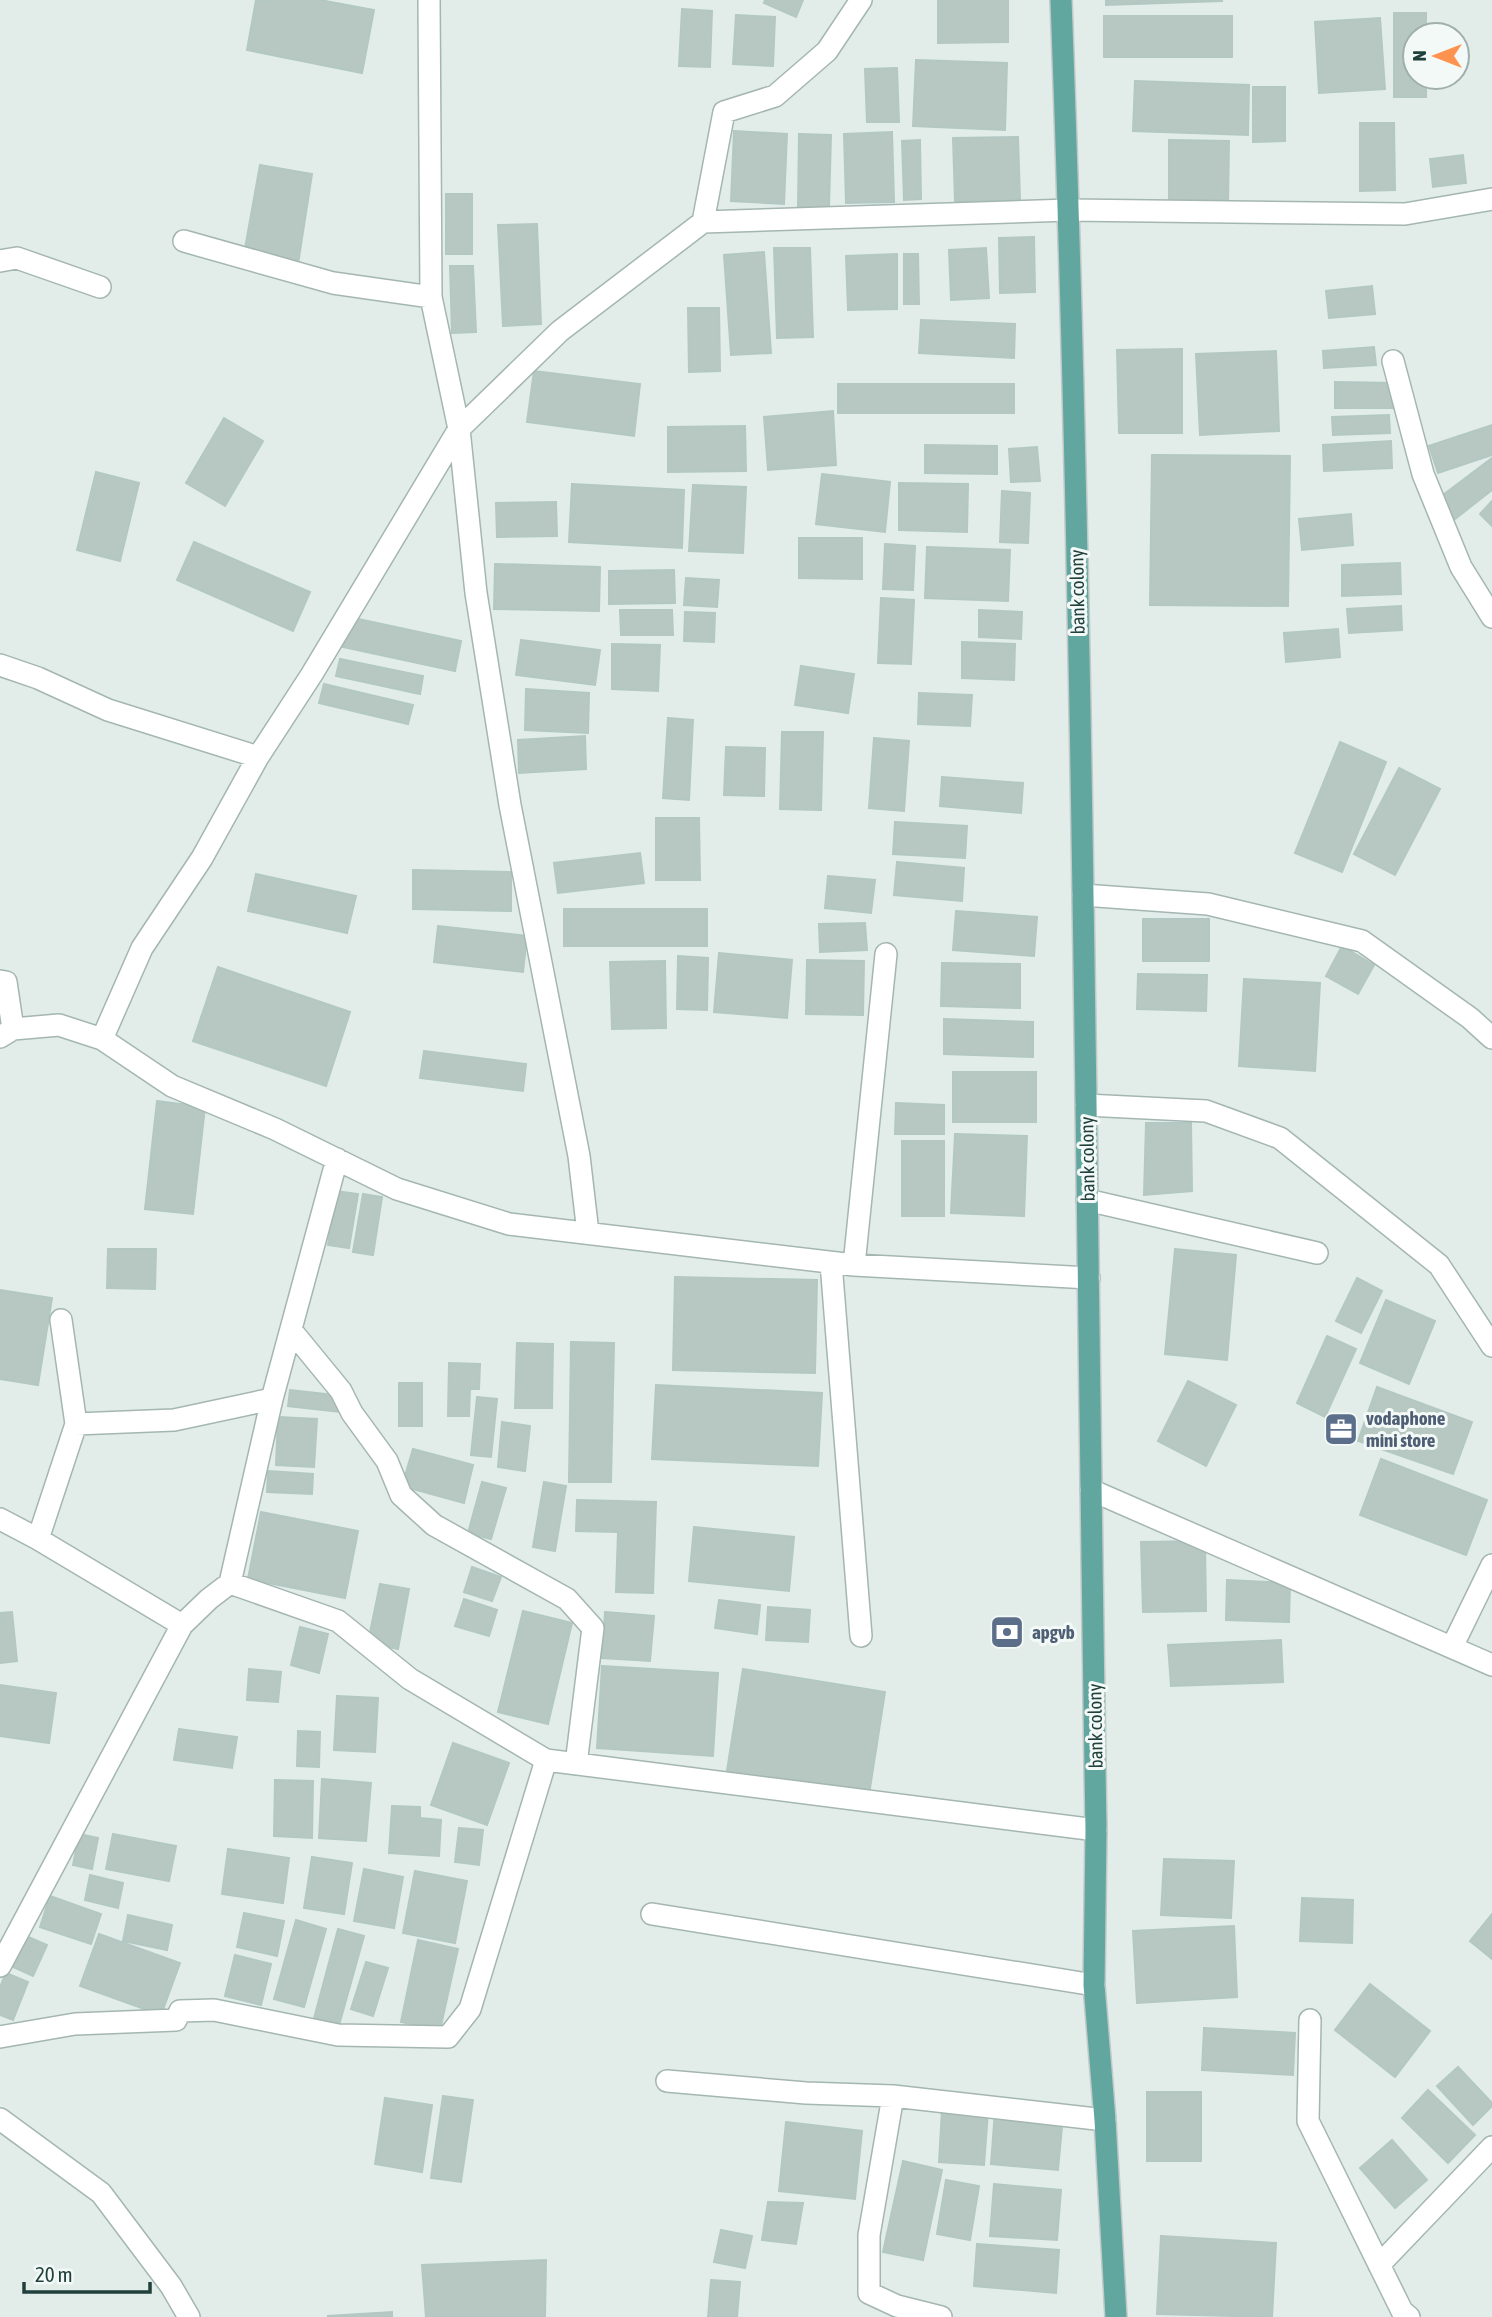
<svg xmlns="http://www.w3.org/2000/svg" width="1492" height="2317" font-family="'Asap Condensed',sans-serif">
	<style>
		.building { fill: #b7c8c3; stroke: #b3c8c2; stroke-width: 2 }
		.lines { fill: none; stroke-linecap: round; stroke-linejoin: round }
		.minor-casing { stroke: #a4b6b2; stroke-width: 24 }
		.major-casing { stroke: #c1cac8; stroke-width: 24 }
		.minor { stroke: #fff; stroke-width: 21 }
		.major { stroke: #62a79f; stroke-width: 21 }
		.labels { text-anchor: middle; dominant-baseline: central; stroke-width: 6; stroke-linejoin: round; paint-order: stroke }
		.street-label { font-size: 19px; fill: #20403c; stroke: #f3f9f7 }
		.service-label { font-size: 19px; font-weight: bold; fill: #4e5e75; stroke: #f3f9f7; text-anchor: start }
	</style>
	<rect width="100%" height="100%" fill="#e2edea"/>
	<path class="building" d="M 256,0 L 320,0 L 374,10 L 362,73 L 247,50 Z
		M 765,0 L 803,0 L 796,17 L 764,3 Z
		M 938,0 L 1008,0 L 1008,42 L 938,43 Z
		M 1106,0 L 1222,0 L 1222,1 L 1106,5 Z
		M 682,9 L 712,11 L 710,67 L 679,66 Z
		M 1394,13 L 1426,13 L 1426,35 L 1415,35 L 1415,77 L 1426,77 L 1426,97 L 1394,97 Z
		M 736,15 L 775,17 L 773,66 L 733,64 Z
		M 1104,16 L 1232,16 L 1232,57 L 1104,57 Z
		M 1380,18 L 1385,89 L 1319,93 L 1315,22 Z
		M 916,60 L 1007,63 L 1005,130 L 913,126 Z
		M 897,68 L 899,122 L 867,122 L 865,69 Z
		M 1135,81 L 1249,85 L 1248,135 L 1133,131 Z
		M 1253,87 L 1285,87 L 1285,141 L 1253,142 Z
		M 1360,123 L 1394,123 L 1395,190 L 1360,191 Z
		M 734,131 L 787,134 L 784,204 L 731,201 Z
		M 892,132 L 894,202 L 846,203 L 844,134 Z
		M 799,134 L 831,135 L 829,208 L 798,207 Z
		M 1018,137 L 1020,200 L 955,202 L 953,138 Z
		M 920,140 L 921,199 L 904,200 L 902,141 Z
		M 1169,140 L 1229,141 L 1228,205 L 1169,204 Z
		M 1463,155 L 1466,183 L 1433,187 L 1430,159 Z
		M 260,165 L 312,174 L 298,264 L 244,254 Z
		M 446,194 L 472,194 L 472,254 L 446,254 Z
		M 537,224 L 541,324 L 503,326 L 498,225 Z
		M 1034,237 L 1035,292 L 1000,293 L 999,238 Z
		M 774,248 L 810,248 L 813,337 L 777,338 Z
		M 986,248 L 989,298 L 951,300 L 949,250 Z
		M 764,252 L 771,353 L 731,355 L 724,255 Z
		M 897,254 L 897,309 L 848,310 L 846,256 Z
		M 904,254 L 918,254 L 919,304 L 904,304 Z
		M 450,266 L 473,266 L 476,332 L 452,333 Z
		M 1372,286 L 1375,314 L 1329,318 L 1326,291 Z
		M 688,308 L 719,308 L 720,371 L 689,372 Z
		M 921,320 L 1015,324 L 1014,358 L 919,353 Z
		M 1374,347 L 1376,365 L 1324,368 L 1323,351 Z
		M 1182,349 L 1182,433 L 1119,433 L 1117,350 Z
		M 1276,351 L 1279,431 L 1200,435 L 1196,354 Z
		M 534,371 L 640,384 L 634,436 L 527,422 Z
		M 1335,382 L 1397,383 L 1396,408 L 1335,408 Z
		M 838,384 L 1014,384 L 1014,413 L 838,413 Z
		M 833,411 L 836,465 L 768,470 L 764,417 Z
		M 1389,415 L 1390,433 L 1333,435 L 1332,417 Z
		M 224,418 L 263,441 L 225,506 L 186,483 Z
		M 1492,425 L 1492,455 L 1438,473 L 1429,446 Z
		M 745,426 L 746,471 L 668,472 L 668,427 Z
		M 1391,441 L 1392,468 L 1324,471 L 1323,445 Z
		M 925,445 L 997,446 L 997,474 L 925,473 Z
		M 1037,447 L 1040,481 L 1011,482 L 1009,449 Z
		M 1152,455 L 1290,456 L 1288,606 L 1150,605 Z
		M 1492,458 L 1492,490 L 1455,519 L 1439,498 Z
		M 96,472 L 139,483 L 120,561 L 77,550 Z
		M 822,474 L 890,482 L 885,532 L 816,524 Z
		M 899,483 L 968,484 L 967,532 L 899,530 Z
		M 572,484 L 684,490 L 682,548 L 569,542 Z
		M 693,485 L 746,487 L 743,553 L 689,551 Z
		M 1002,491 L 1030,493 L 1028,543 L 1000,542 Z
		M 1492,501 L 1492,526 L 1480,514 Z
		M 556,502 L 557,536 L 497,537 L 496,503 Z
		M 1351,514 L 1353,545 L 1302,550 L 1299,519 Z
		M 799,538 L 862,538 L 862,579 L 799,578 Z
		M 194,542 L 310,592 L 293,631 L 177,580 Z
		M 885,544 L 915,546 L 913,590 L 883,589 Z
		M 927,547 L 1010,550 L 1008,601 L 925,598 Z
		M 1400,563 L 1401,594 L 1342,596 L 1342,565 Z
		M 495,564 L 600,567 L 599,611 L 494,609 Z
		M 674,570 L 675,603 L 609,604 L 609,571 Z
		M 686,578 L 719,580 L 717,607 L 684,605 Z
		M 881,598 L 914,600 L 911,664 L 878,663 Z
		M 1401,606 L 1402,630 L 1349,633 L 1347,609 Z
		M 620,610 L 672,610 L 673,635 L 621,635 Z
		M 979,610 L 1022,612 L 1021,639 L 979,637 Z
		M 685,612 L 715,613 L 714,642 L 684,641 Z
		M 349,617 L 461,641 L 455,671 L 343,647 Z
		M 1338,629 L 1340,657 L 1286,662 L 1284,633 Z
		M 521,640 L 600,650 L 595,685 L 516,675 Z
		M 962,642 L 1015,644 L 1014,680 L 962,678 Z
		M 612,644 L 660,645 L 658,691 L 612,689 Z
		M 340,659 L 423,676 L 420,694 L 336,676 Z
		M 801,666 L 854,674 L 848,713 L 795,705 Z
		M 324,684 L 413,705 L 408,724 L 319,703 Z
		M 526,689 L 589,693 L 588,733 L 525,730 Z
		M 919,693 L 972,695 L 970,726 L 918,724 Z
		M 668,718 L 693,720 L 689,800 L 663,798 Z
		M 782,732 L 823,732 L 821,810 L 780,809 Z
		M 585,736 L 586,769 L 519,773 L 518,740 Z
		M 874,738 L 909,741 L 904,811 L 869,808 Z
		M 1340,742 L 1386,762 L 1342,872 L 1295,853 Z
		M 726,747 L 765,748 L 764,796 L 724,795 Z
		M 1399,768 L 1440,789 L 1395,875 L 1354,854 Z
		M 942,777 L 1023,783 L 1021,813 L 940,806 Z
		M 656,818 L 699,818 L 700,880 L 656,880 Z
		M 895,822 L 967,826 L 965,858 L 893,854 Z
		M 640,853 L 644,883 L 558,893 L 554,863 Z
		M 897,862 L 964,868 L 962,901 L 894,895 Z
		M 413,870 L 511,872 L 511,911 L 413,909 Z
		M 256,874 L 356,896 L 347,933 L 248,911 Z
		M 828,876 L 875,880 L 871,913 L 825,908 Z
		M 564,909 L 707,909 L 707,946 L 564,946 Z
		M 956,911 L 1037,917 L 1034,956 L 953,950 Z
		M 1143,919 L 1209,919 L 1209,961 L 1143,961 Z
		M 865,923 L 867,950 L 820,952 L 819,924 Z
		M 438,926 L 527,936 L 523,972 L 434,962 Z
		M 1342,946 L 1374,965 L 1358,994 L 1326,976 Z
		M 719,953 L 792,960 L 787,1018 L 714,1012 Z
		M 678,956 L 708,958 L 707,1010 L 677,1009 Z
		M 807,960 L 864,961 L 863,1015 L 806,1014 Z
		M 665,961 L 666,1028 L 612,1029 L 610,962 Z
		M 942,963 L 1020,964 L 1020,1008 L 941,1006 Z
		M 218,967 L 350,1012 L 326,1086 L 193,1041 Z
		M 1138,974 L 1207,975 L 1206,1011 L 1137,1009 Z
		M 1244,979 L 1320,983 L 1315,1071 L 1239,1066 Z
		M 944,1019 L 1033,1022 L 1033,1057 L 944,1054 Z
		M 424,1051 L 526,1064 L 523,1091 L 420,1078 Z
		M 953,1072 L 1036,1072 L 1036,1122 L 953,1122 Z
		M 157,1101 L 205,1107 L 193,1214 L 145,1209 Z
		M 896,1103 L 944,1105 L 944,1134 L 895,1134 Z
		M 1146,1123 L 1191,1123 L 1192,1191 L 1144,1195 Z
		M 955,1134 L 1027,1136 L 1024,1216 L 951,1213 Z
		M 902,1141 L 944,1141 L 944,1216 L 902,1216 Z
		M 336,1191 L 358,1194 L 349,1248 L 328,1245 Z
		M 363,1194 L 382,1197 L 373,1255 L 353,1252 Z
		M 108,1249 L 156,1249 L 155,1289 L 107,1288 Z
		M 1175,1249 L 1236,1255 L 1227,1360 L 1165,1354 Z
		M 675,1277 L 817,1280 L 815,1373 L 673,1370 Z
		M 1357,1278 L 1382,1291 L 1361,1333 L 1336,1321 Z
		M 0,1290 L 52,1298 L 38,1385 L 0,1379 Z
		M 1386,1300 L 1435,1321 L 1409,1384 L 1360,1363 Z
		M 1327,1336 L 1356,1349 L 1325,1417 L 1297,1403 Z
		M 571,1342 L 614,1343 L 611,1482 L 569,1482 Z
		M 517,1343 L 553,1344 L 552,1408 L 515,1408 Z
		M 449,1363 L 480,1364 L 479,1389 L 470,1389 L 469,1416 L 448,1416 Z
		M 1188,1381 L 1236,1405 L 1206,1466 L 1158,1441 Z
		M 399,1383 L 422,1383 L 422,1426 L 399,1426 Z
		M 656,1385 L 822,1393 L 818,1466 L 652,1459 Z
		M 1377,1387 L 1472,1422 L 1453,1474 L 1358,1441 Z
		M 290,1390 L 342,1396 L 340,1412 L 288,1406 Z
		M 477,1397 L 497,1399 L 491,1457 L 471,1455 Z
		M 278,1417 L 317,1419 L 314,1467 L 276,1465 Z
		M 502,1422 L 530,1426 L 525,1471 L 498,1467 Z
		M 413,1449 L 473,1465 L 464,1503 L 402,1486 Z
		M 1381,1459 L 1487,1500 L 1466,1555 L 1360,1515 Z
		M 268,1471 L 313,1474 L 312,1494 L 267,1492 Z
		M 482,1482 L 506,1488 L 491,1539 L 468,1533 Z
		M 544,1482 L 566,1486 L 555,1551 L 533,1547 Z
		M 577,1500 L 656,1502 L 653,1593 L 616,1592 L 618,1532 L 576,1531 Z
		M 261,1512 L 358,1531 L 345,1598 L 248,1579 Z
		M 694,1527 L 794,1537 L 789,1591 L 689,1581 Z
		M 1205,1541 L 1206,1611 L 1143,1612 L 1141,1542 Z
		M 472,1567 L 501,1577 L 492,1601 L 464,1592 Z
		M 1227,1580 L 1290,1583 L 1289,1622 L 1226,1620 Z
		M 380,1584 L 409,1589 L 398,1649 L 368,1642 Z
		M 464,1599 L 497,1610 L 489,1636 L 455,1626 Z
		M 719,1600 L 760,1605 L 757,1634 L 715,1628 Z
		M 768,1607 L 810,1610 L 808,1642 L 766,1640 Z
		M 523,1611 L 572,1623 L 548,1724 L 498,1712 Z
		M 12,1612 L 17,1661 L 0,1663 L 0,1613 Z
		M 605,1612 L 654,1616 L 650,1661 L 602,1658 Z
		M 300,1627 L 328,1634 L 319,1673 L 291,1665 Z
		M 1281,1640 L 1283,1682 L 1171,1686 L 1168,1645 Z
		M 602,1666 L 718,1673 L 713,1756 L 597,1748 Z
		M 249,1669 L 281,1672 L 278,1702 L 247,1700 Z
		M 743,1669 L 885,1692 L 868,1801 L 726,1777 Z
		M 0,1685 L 56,1693 L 49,1743 L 0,1736 Z
		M 337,1696 L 378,1698 L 375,1752 L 334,1750 Z
		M 179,1729 L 237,1737 L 232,1768 L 174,1760 Z
		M 298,1731 L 320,1732 L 319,1767 L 297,1766 Z
		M 453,1743 L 509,1763 L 487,1825 L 431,1805 Z
		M 322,1779 L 371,1783 L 366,1841 L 319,1838 Z
		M 275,1780 L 313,1781 L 312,1838 L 274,1836 Z
		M 392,1806 L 420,1807 L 420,1818 L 441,1820 L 439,1856 L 389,1853 Z
		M 459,1828 L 483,1830 L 479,1865 L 455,1862 Z
		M 79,1834 L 98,1838 L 92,1869 L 73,1865 Z
		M 113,1834 L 176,1846 L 169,1881 L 106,1869 Z
		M 228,1849 L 289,1858 L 283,1903 L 222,1894 Z
		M 312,1857 L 352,1863 L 344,1914 L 304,1908 Z
		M 1164,1859 L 1234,1861 L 1231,1918 L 1161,1915 Z
		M 364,1869 L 403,1877 L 394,1928 L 354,1921 Z
		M 415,1871 L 467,1881 L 455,1943 L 403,1933 Z
		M 90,1875 L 123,1883 L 118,1908 L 85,1900 Z
		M 50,1896 L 101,1914 L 91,1944 L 40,1927 Z
		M 1302,1898 L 1353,1900 L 1352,1943 L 1300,1941 Z
		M 244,1913 L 284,1921 L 277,1956 L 237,1947 Z
		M 1492,1914 L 1492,1959 L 1470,1941 Z
		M 128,1915 L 172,1925 L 167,1950 L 123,1941 Z
		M 296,1920 L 326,1929 L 304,2007 L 274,1999 Z
		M 1234,1926 L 1237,1997 L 1137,2003 L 1133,1931 Z
		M 338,1929 L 364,1936 L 338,2029 L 313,2022 Z
		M 99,1934 L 180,1963 L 161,2015 L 80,1986 Z
		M 26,1936 L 47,1945 L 33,1976 L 13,1967 Z
		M 418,1940 L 458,1949 L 440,2030 L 401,2022 Z
		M 235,1955 L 271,1964 L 261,2005 L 225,1996 Z
		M 366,1962 L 388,1968 L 373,2016 L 351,2009 Z
		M 6,1973 L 28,1982 L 13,2020 L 0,2015 L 0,1987 Z
		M 1370,1984 L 1430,2031 L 1395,2077 L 1335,2030 Z
		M 1204,2028 L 1295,2033 L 1293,2075 L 1202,2070 Z
		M 1458,2067 L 1492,2103 L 1492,2106 L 1473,2125 L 1437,2086 Z
		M 1428,2090 L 1475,2135 L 1448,2163 L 1402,2118 Z
		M 1147,2092 L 1201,2092 L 1201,2161 L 1147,2161 Z
		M 443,2096 L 473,2100 L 461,2182 L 431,2178 Z
		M 385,2098 L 432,2105 L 422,2172 L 375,2164 Z
		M 942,2109 L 988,2112 L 984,2165 L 939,2162 Z
		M 995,2111 L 1063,2116 L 1058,2170 L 991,2164 Z
		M 786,2122 L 862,2131 L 855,2199 L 779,2191 Z
		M 1392,2140 L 1427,2180 L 1395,2208 L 1360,2168 Z
		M 903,2161 L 942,2170 L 923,2260 L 883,2252 Z
		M 946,2180 L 979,2186 L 970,2240 L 937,2234 Z
		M 994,2184 L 1061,2190 L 1057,2240 L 990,2236 Z
		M 768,2202 L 803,2203 L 796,2244 L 762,2240 Z
		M 721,2230 L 752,2236 L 745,2268 L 714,2262 Z
		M 1161,2236 L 1276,2243 L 1272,2317 L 1157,2314 Z
		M 977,2244 L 1059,2250 L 1056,2293 L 974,2286 Z
		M 546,2260 L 545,2317 L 426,2317 L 422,2265 Z
		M 711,2280 L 740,2282 L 737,2317 L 708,2317 Z
		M 392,2312 L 392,2317 L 328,2317 L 328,2316 Z"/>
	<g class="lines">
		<g class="minor-casing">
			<path id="minor" d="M 703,222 L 1069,210 L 1405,214 L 1492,199
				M 184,241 L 333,283 L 431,297
				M 0,261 L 17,258 L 100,287
				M 1393,361 L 1423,474 L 1461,567 L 1492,617
				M 0,665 L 38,678 L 108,710 L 258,757
				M 1083,895 L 1208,904 L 1362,941 L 1470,1018 L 1492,1038
				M 0,981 L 6,982 L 13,1029
				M 0,1037 L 13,1029 L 59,1025 L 102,1039 L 172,1086 L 275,1129 L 397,1189 L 509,1224 L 854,1265 L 1089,1278
				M 102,1039 L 142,948 L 202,858 L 258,757 L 312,674 L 459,429 L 431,297 L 429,0
				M 1086,1105 L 1206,1111 L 1280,1138 L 1439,1265 L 1492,1346
				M 1087,1200 L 1317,1253
				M 588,1233 L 579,1156 L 510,805 L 476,593 L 459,429 L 560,331 L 703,222 L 724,112 L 775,96 L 827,51 L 861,0
				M 831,1263 L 861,1636
				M 854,1265 L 886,954
				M 61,1320 L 76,1424
				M 291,1330 L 341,1391 L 352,1413 L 387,1461 L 401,1495 L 434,1525 L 567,1599 L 593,1628 L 576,1764
				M 1091,1490 L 1492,1665
				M 0,1519 L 38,1539 L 182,1625
				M 38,1539 L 76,1424 L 174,1420 L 272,1399
				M 230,1583 L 272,1399 L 337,1159
				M 1452,1647 L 1492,1565
				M 652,1914 L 1094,1985
				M 0,1966 L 182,1625 L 209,1599 L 230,1583 L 338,1621 L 410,1679 L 546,1760 L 1096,1830
				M 1310,2020 L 1308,2121 L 1402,2311 L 1409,2317
				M 0,2037 L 75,2024 L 176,2020 L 180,2011 L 214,2010 L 338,2035 L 448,2037 L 470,2009 L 546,1760
				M 667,2081 L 806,2093 L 893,2096 L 1105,2120
				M 893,2096 L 869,2235 L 869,2293 L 897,2306 L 941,2317
				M 0,2119 L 101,2193 L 171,2286 L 189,2317
				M 1379,2265 L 1492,2147"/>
		</g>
		<g class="major-casing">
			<path id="major" d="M 1061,0 C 1084,610 1086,1220 1096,1830 L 1094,1985 L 1105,2120 L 1116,2317"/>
		</g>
		<use href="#minor" class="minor"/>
		<use href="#major" class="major"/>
	</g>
	<defs>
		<g id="office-square" transform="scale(1.75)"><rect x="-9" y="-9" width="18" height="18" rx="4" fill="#5c6f8a" stroke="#f3f9f7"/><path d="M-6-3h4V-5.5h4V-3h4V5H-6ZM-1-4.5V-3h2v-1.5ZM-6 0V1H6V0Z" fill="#fff"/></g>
		<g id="bank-square" transform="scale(1.75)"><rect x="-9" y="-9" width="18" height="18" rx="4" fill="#5c6f8a" stroke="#f3f9f7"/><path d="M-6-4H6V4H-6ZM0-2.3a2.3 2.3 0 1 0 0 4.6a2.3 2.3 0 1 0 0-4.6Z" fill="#fff"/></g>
	</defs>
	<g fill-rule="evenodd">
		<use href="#office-square" x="1341" y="1429"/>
		<use href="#bank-square" x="1007" y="1632"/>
	</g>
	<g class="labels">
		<g class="street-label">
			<text transform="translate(1077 592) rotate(-91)">bank colony</text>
			<text transform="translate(1087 1159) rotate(-91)">bank colony</text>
			<text transform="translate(1095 1726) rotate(-91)">bank colony</text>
		</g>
		<g class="service-label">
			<text x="1366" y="1418">vodaphone<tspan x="1366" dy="22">mini store</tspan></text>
			<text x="1032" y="1632">apgvb</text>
		</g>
	</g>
	<g transform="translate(1436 56) rotate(270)"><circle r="33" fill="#f3f9f7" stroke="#9fafac" stroke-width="2"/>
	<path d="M0-5L12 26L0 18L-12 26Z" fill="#fe924f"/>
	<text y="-10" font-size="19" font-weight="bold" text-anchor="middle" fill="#20403c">N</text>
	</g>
	<path d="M24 2282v10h126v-10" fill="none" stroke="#20403c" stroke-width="3.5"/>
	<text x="35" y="2282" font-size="21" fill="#20403c" stroke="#f3f9f7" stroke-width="5" paint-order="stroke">20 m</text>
</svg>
